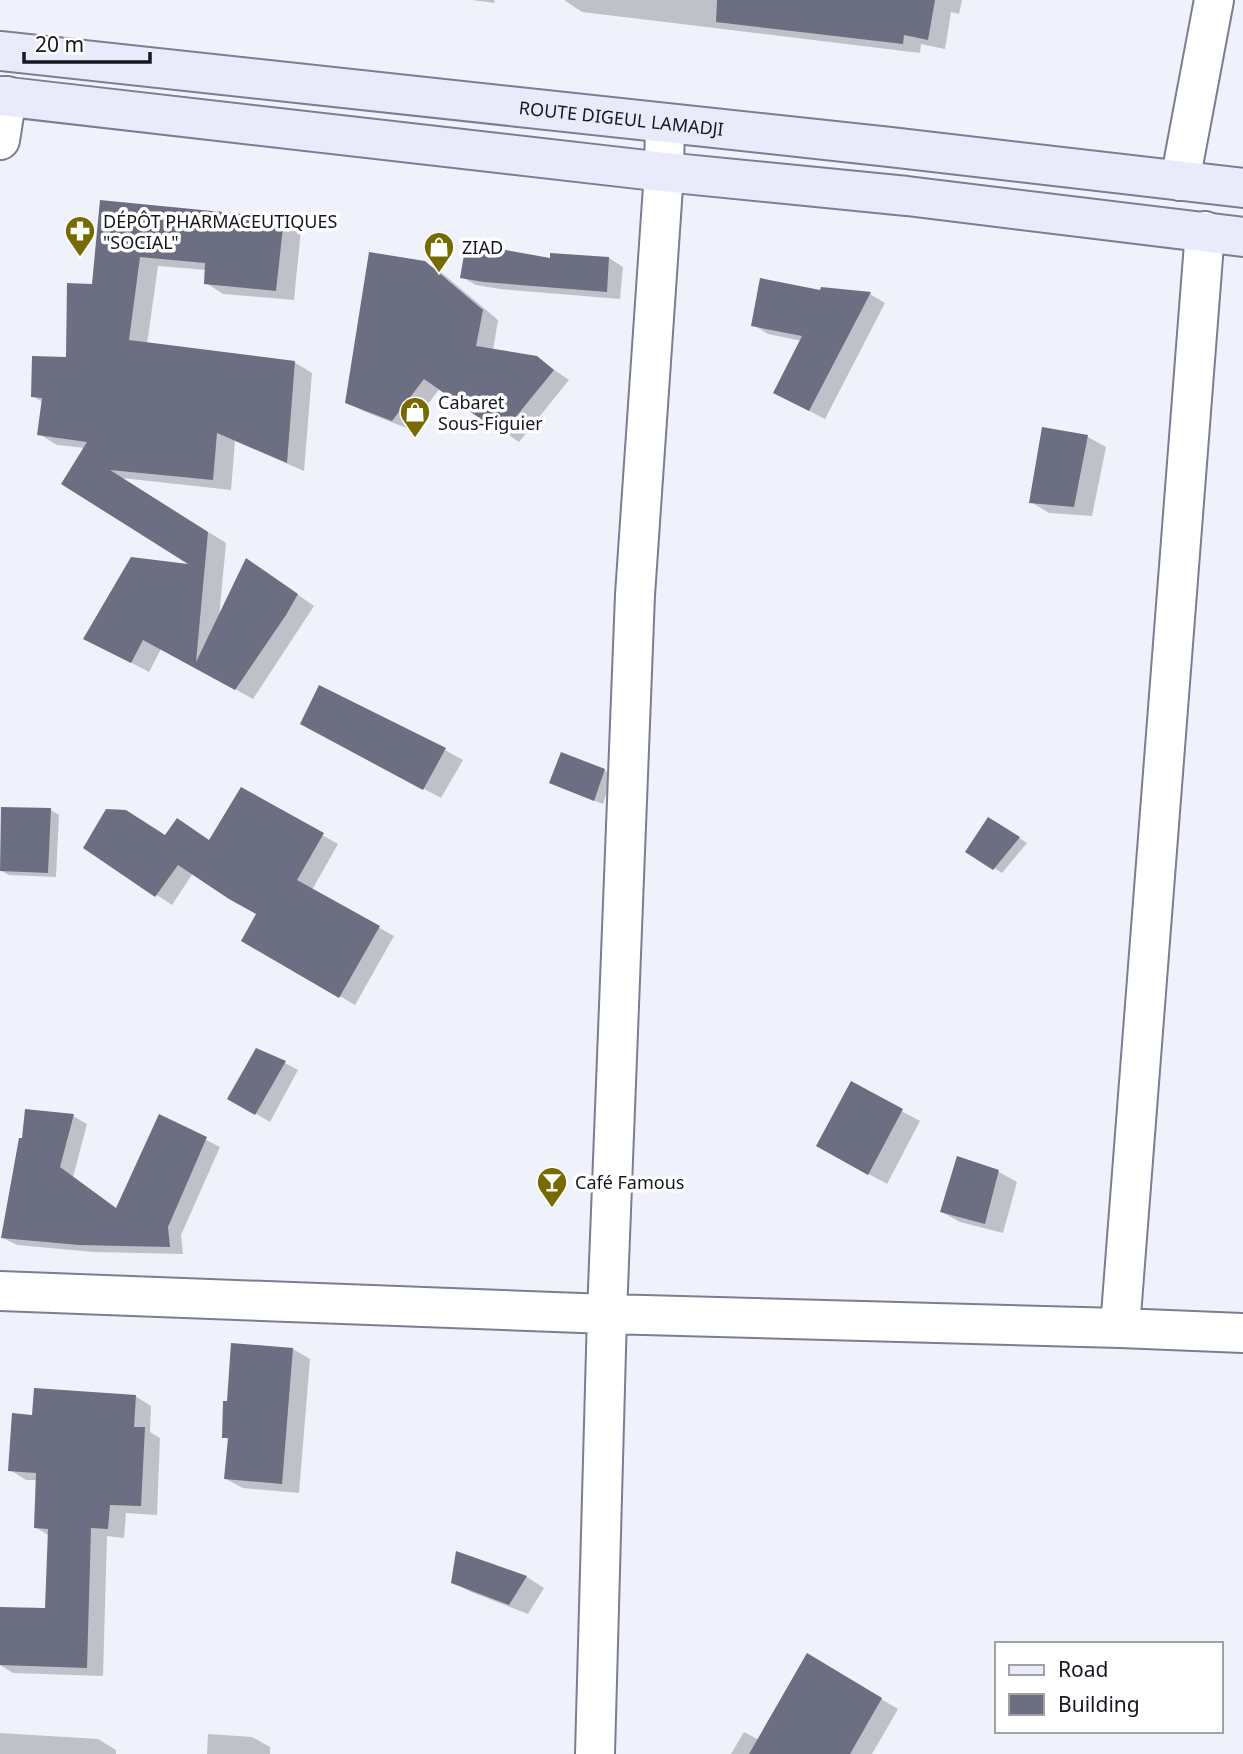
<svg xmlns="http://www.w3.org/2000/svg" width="1243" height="1754" font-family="'Noto Sans',sans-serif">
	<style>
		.shadow { fill: #0003 }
		.building { fill: #6c6e82 }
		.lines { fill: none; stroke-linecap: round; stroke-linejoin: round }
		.minor-casing { stroke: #7b7d92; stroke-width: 42 }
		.secondary-casing { stroke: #7b7d92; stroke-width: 42 }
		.minor { stroke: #fff; stroke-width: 38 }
		.secondary { stroke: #e9ebfa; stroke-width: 38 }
		.labels { text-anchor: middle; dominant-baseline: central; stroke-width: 7; stroke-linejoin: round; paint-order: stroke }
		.street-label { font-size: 18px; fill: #16171f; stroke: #fff }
		.poi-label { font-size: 18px; fill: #16171f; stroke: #fff; text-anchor: start }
	</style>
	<rect width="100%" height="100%" fill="#f0f2fb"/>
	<path class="shadow" d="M 472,0 L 494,0 L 495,3 Z
		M 564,0 L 962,0 L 959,14 L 951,12 L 945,49 L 921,44 L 920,53 L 582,12 Z
		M 102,202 L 283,219 L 301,230 L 294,300 L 223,294 L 206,283 L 207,270 L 158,266 L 147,344 L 294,362 L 312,373 L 304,471 L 235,441 L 231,490 L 122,478 L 226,543 L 219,618 L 264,571 L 314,606 L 253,699 L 161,649 L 149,672 L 103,648 L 196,567 L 85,448 L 57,445 L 39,434 L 43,402 L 32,396 L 68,359 L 94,285 Z
		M 609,258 L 623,267 L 620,299 L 500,289 L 476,285 L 462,277 L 552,260 Z
		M 425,263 L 442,273 L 498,320 L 493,351 L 537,358 L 569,380 L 519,442 L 440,388 L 409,429 L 363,411 L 347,402 Z
		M 822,289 L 870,294 L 885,303 L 825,419 L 790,401 L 802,341 L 768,334 L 753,325 L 821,292 Z
		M 1044,429 L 1088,437 L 1106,447 L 1092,516 L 1049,513 L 1031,502 Z
		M 320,733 L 445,750 L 463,760 L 441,798 Z
		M 604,770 L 612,775 L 603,804 L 560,787 Z
		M 242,790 L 338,844 L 312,890 L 394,936 L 355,1005 L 243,940 L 258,914 L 193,873 L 172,905 L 85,848 L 166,836 L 178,820 L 210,841 Z
		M 51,810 L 59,815 L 56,877 L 9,875 L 0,870 Z
		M 989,819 L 1027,843 L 1002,873 L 994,868 Z
		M 285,1063 L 298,1070 L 270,1122 L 230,1098 Z
		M 851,1084 L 920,1121 L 887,1184 L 836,1156 Z
		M 73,1116 L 87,1124 L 73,1177 L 117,1209 L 160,1117 L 220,1147 L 181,1235 L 183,1254 L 94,1252 L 17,1245 L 3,1238 L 23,1140 Z
		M 958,1158 L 999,1172 L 1017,1182 L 1003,1233 L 960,1222 L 942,1212 Z
		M 293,1349 L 310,1359 L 299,1493 L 243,1488 L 226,1479 L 230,1440 L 224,1437 L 229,1403 Z
		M 135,1396 L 151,1406 L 150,1432 L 160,1438 L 157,1515 L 126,1513 L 124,1538 L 107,1536 L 103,1676 L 13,1673 L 0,1665 L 0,1609 L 46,1610 L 50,1536 L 35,1527 L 37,1480 L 26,1480 L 10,1470 L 33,1417 Z
		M 458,1553 L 527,1577 L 544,1588 L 528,1614 L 471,1592 L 453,1582 Z
		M 807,1655 L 898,1709 L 872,1754 L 731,1754 L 744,1732 L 759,1740 Z
		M 0,1733 L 98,1739 L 116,1750 L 116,1754 L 0,1754 Z
		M 208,1734 L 252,1737 L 270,1747 L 270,1754 L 207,1754 Z"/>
	<path class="building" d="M 717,0 L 935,0 L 928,40 L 904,35 L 903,44 L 716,22 Z
		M 100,200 L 284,218 L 276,291 L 204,284 L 205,263 L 140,257 L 129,340 L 295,361 L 287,463 L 217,433 L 213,480 L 110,470 L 208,532 L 196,662 L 246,558 L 298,594 L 286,615 L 235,690 L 143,640 L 131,663 L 83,639 L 131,557 L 188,564 L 61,484 L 87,442 L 37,435 L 42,398 L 31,397 L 32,356 L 66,357 L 67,283 L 92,284 Z
		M 466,243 L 550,258 L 550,253 L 609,257 L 607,292 L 484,282 L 460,278 Z
		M 369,252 L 425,261 L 483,310 L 476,346 L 537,356 L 554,370 L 502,434 L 424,379 L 392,421 L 345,403 Z
		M 760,278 L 820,290 L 821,287 L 871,292 L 809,411 L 773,393 L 802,336 L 751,326 Z
		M 1042,427 L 1088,435 L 1074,507 L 1029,503 Z
		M 319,685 L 446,748 L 423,790 L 300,724 Z
		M 561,752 L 605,769 L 594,801 L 549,783 Z
		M 241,787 L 324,833 L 297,880 L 380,926 L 339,998 L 241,941 L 256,914 L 229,899 L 178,865 L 155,897 L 83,848 L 106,809 L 126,810 L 165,835 L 177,818 L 209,840 Z
		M 1,807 L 51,808 L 48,873 L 0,871 Z
		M 988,817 L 1020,837 L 993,870 L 965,852 Z
		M 256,1048 L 286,1061 L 255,1115 L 227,1099 Z
		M 851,1081 L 903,1109 L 868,1175 L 816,1146 Z
		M 25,1109 L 74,1114 L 60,1167 L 116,1208 L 159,1114 L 207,1137 L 168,1227 L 170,1247 L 79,1245 L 1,1238 L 19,1138 L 22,1138 Z
		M 957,1156 L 999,1170 L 985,1224 L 940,1212 Z
		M 231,1343 L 293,1348 L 282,1484 L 224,1479 L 228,1438 L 222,1438 L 223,1401 L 227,1401 Z
		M 34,1388 L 136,1395 L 134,1427 L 145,1427 L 141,1506 L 110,1505 L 108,1529 L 91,1528 L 87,1668 L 0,1665 L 0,1607 L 45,1608 L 48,1529 L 34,1528 L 36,1473 L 8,1471 L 12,1413 L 32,1415 Z
		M 456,1551 L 527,1576 L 509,1605 L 451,1583 Z
		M 807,1653 L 882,1698 L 850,1754 L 749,1754 Z"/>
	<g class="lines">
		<g class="minor-casing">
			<path id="minor" d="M 0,140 L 7,96
				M 1180,181 L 1214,0
				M 0,1291 L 607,1314 L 1120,1328 L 1243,1333
				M 1120,1328 L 1205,231
				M 595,1754 L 607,1314 L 635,595 L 664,172 L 665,123"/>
		</g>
		<g class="secondary-casing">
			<g id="secondary">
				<path id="s1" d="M 0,51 L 890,147 L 1243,188"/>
				<path d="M 0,96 L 664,172 L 907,196 L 1243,237"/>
			</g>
		</g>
		<use href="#minor" class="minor"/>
		<use href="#secondary" class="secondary"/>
	</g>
	<defs>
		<g id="pharmacy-pin" transform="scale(1.575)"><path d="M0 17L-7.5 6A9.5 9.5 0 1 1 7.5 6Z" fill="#776a03" stroke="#fff"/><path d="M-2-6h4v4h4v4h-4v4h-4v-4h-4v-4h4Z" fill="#fff"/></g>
		<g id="shop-pin" transform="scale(1.575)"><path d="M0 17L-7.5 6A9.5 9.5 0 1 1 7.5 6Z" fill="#776a03" stroke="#fff"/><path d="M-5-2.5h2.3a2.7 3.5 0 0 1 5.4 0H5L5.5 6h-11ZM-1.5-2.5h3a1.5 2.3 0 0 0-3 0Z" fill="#fff"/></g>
		<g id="bar-pin" transform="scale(1.575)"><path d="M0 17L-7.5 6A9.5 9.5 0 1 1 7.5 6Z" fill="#776a03" stroke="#fff"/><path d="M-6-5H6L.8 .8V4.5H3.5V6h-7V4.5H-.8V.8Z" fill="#fff"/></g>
	</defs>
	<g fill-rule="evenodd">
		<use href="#pharmacy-pin" x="80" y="231"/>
		<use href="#shop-pin" x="439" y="247"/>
		<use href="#shop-pin" x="415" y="412"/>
		<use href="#bar-pin" x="552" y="1182"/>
	</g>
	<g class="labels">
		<g class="street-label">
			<text stroke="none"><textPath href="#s1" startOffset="625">ROUTE DIGEUL LAMADJI</textPath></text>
		</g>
		<g class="poi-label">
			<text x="103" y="221">DÉPÔT PHARMACEUTIQUES<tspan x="103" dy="21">"SOCIAL"</tspan></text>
			<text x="462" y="247">ZIAD</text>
			<text x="438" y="402">Cabaret<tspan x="438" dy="21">Sous-Figuier</tspan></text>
			<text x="575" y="1182">Café Famous</text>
		</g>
	</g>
	<rect x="995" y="1642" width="228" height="91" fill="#ffffff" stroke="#a2a2a5" stroke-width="2"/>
	<rect x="1009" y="1665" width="35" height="10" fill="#e9ebfa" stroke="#a2a2a5" stroke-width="2"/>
	<text x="1058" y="1677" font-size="21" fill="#16171f">Road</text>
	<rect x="1009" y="1694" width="35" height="21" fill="#6c6e82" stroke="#a2a2a5" stroke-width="2"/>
	<text x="1058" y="1712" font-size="21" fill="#16171f">Building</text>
	<path d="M24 52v10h126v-10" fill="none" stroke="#16171f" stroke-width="3.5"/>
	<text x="35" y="52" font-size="21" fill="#16171f" stroke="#ffffff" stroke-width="5" paint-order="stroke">20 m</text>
</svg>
